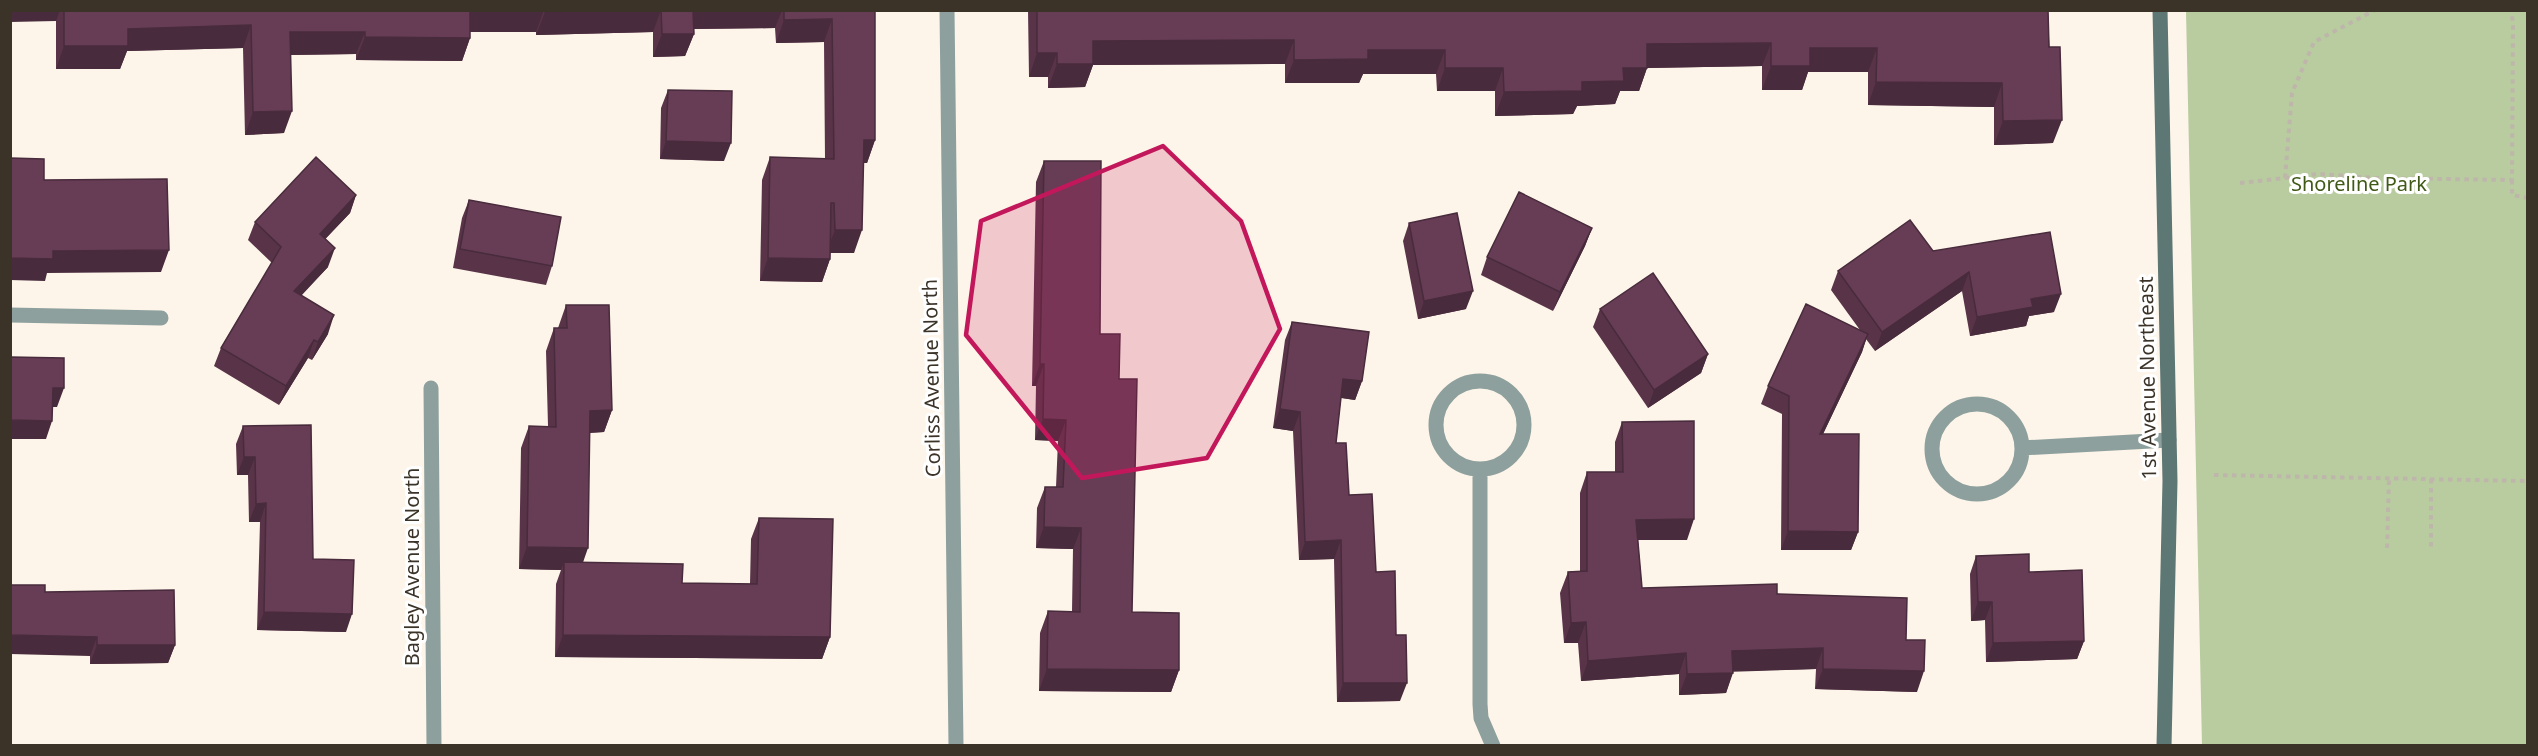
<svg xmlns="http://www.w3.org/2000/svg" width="2538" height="756" font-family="'Noto Sans',sans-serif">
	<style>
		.green { fill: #b8cc9f }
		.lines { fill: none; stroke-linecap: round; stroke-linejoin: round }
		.path { stroke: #beb6ab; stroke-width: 4; stroke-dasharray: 4.5 4.5; stroke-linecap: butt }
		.lane { stroke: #8ea09e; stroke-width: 15 }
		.street { stroke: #8ea09e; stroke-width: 15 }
		.secondary { stroke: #5d7774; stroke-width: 15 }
		.wall { fill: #593449 }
		.shaded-wall { fill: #482b3c }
		.building { fill: #673d55; stroke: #482b3c; stroke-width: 1.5 }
		.marked { fill: #c2185b; fill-opacity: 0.2; stroke: #c2185b; stroke-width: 4.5; stroke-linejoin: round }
		.labels { text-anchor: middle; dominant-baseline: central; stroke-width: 6; stroke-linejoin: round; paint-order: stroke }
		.park-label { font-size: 20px; fill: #415916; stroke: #fff }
		.street-label { font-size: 20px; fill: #3b3328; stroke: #fff }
	</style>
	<rect width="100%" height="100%" fill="#fdf5e9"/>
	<path class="green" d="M 2186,11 L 2527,11 L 2527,745 L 2202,745 Z"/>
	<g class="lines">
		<path class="path" d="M 2285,178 L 2292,93 L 2314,42 L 2375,10
			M 2512,180 L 2512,195 L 2528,198
			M 2240,183 L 2319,174 L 2376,178 L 2512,180 L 2513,23 L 2511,10
			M 2214,475 L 2528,481
			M 2431,479 L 2431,548
			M 2387,548 L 2389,479"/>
		<path class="lane" d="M 10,315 L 161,318"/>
		<path class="street" d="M 947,10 L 956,746
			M1436 425a44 44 0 1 1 88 0a44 44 0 1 1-88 0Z
			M 431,388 L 434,746
			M1932 449a45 45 0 1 1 90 0a45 45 0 1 1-90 0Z
			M 2022,448 L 2169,440
			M 1480,469 L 1480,704 L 1481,718 L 1493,746"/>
		<path class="secondary" d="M 2160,10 L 2170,481 L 2164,746"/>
	</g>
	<path class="wall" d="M 10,10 L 875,10 L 875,140 L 867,163 L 863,163 L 854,253 L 830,253 L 830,259 L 822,282 L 760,281 L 762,180 L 770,157 L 825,159 L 824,42 L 776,43 L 775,28 L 694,29 L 694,34 L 685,56 L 653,57 L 653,32 L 536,35 L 536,32 L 470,32 L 470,38 L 462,61 L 356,60 L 356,54 L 291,55 L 284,133 L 245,135 L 243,48 L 127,51 L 120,69 L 56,69 L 56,21 Z
		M 1028,10 L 2048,10 L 2053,143 L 1994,145 L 1994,107 L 1868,105 L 1868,72 L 1808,72 L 1802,90 L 1762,90 L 1762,66 L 1647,68 L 1639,91 L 1620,91 L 1615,104 L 1577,106 L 1573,114 L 1495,116 L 1495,91 L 1437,91 L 1436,74 L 1363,74 L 1359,83 L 1285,83 L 1285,64 L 1093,65 L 1085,87 L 1048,88 L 1048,77 L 1029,77 Z
		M 668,90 L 724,161 L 660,159 L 661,108 Z
		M 1044,161 L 1100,334 L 1119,379 L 1132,612 L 1179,670 L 1171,692 L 1039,691 L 1040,633 L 1048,611 L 1072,611 L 1073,549 L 1036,548 L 1037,508 L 1045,487 L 1056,487 L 1058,441 L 1035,440 L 1036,386 L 1032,386 L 1036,182 Z
		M 356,195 L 350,213 L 325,239 L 328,267 L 301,295 L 328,334 L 312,360 L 308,358 L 279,405 L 214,366 L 221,348 L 272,263 L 248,240 L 255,222 Z
		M 469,200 L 552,266 L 546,285 L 453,268 L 462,218 Z
		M 1409,223 L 1466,309 L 1418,319 L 1403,241 Z
		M 1592,228 L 1585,246 L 1553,311 L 1481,275 L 1487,257 Z
		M 1933,251 L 2054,312 L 2029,316 L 2026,326 L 1970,336 L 1962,291 L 1875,351 L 1866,339 L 1862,352 L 1823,434 L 1858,532 L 1851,550 L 1781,550 L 1782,414 L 1761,404 L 1768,386 L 1860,330 L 1831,290 L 1838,271 Z
		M 566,305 L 612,410 L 604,432 L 590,433 L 583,563 L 682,583 L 750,584 L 751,539 L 759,518 L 830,637 L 822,659 L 555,657 L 556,584 L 561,570 L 519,569 L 521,448 L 529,426 L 548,426 L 546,351 L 554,328 L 558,328 Z
		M 1600,309 L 1708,354 L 1701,373 L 1648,408 L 1593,327 Z
		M 1292,322 L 1362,381 L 1355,400 L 1341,398 L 1336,443 L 1349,495 L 1376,572 L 1396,635 L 1400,701 L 1337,702 L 1334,559 L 1299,560 L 1293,431 L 1273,428 L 1285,340 Z
		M 1622,422 L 1687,540 L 1638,540 L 1642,588 L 1777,594 L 1906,640 L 1917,692 L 1815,689 L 1816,669 L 1733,671 L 1726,693 L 1679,695 L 1679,674 L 1581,681 L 1578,643 L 1564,643 L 1560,593 L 1568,572 L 1580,571 L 1580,493 L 1587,472 L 1615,472 L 1615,442 Z
		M 243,426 L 313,559 L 346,632 L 257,630 L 260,522 L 249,522 L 248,475 L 237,475 L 236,444 Z
		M 1976,556 L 2029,572 L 2084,641 L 2077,659 L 1986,662 L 1985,620 L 1971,621 L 1970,574 Z
		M 45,592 L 175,645 L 168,663 L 90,664 L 90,656 Z"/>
	<path class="shaded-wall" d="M 10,10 L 60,10 L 56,21 L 10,22 Z
		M 470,10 L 544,10 L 536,32 L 462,32 Z
		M 595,10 L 661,10 L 653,32 L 536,35 L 545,12 Z
		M 692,10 L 782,10 L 775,28 L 685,29 Z
		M 832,19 L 824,42 L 776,43 L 784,20 Z
		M 251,25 L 243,48 L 127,51 L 120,69 L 56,69 L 64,46 L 128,29 Z
		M 290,32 L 365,32 L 356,54 L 282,55 Z
		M 662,34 L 694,34 L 685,56 L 653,57 Z
		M 365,37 L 470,38 L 462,61 L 356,60 Z
		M 1294,40 L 1285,64 L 1093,65 L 1085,87 L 1048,88 L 1057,64 L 1093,41 Z
		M 1771,43 L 1762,66 L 1645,68 L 1647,68 L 1639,91 L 1620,91 L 1615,104 L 1577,106 L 1573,114 L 1495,116 L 1504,92 L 1582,82 L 1623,68 L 1647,44 Z
		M 1810,48 L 1877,48 L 1868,72 L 1808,72 L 1802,90 L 1762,90 L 1771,66 Z
		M 1368,50 L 1445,50 L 1436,74 L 1363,74 L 1359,83 L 1285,83 L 1294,60 Z
		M 1037,53 L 1057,53 L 1048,77 L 1029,77 Z
		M 1445,68 L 1503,68 L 1495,91 L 1437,91 Z
		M 1876,82 L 2002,83 L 1994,107 L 1868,105 Z
		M 292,111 L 284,133 L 245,135 L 253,112 Z
		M 2062,120 L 2053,143 L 1994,145 L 2003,121 Z
		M 864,140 L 875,140 L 867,163 L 855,163 Z
		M 666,141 L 731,143 L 724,161 L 660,159 Z
		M 356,195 L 350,213 L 313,252 L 320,234 Z
		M 1592,228 L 1585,246 L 1553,311 L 1560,292 Z
		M 835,230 L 862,230 L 854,253 L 826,253 Z
		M 335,248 L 328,267 L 288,310 L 294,291 Z
		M 169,250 L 161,272 L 47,273 L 45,281 L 10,280 L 10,258 L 53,251 Z
		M 768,258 L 830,259 L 822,282 L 760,281 Z
		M 1969,272 L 1962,291 L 1875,351 L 1882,332 Z
		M 1473,291 L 1466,309 L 1418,319 L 1424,301 Z
		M 2061,294 L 2054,312 L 2029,316 L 2026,326 L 1970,336 L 1977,317 L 2031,299 Z
		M 334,315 L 328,334 L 312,360 L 318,342 Z
		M 1868,334 L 1862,352 L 1814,453 L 1820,434 Z
		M 314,340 L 308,358 L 279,405 L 286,386 Z
		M 1708,354 L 1701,373 L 1648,408 L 1654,390 Z
		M 1040,364 L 1044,364 L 1036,386 L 1032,386 Z
		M 1343,379 L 1362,381 L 1355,400 L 1336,397 Z
		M 53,388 L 64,388 L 57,407 L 46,407 Z
		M 1280,409 L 1300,412 L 1293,431 L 1273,428 Z
		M 612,410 L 604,432 L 582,433 L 590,411 Z
		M 1043,419 L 1066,420 L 1058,441 L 1035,440 Z
		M 10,420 L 52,421 L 46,439 L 10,439 Z
		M 244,457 L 255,457 L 248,475 L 237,475 Z
		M 266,503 L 260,522 L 249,522 L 256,504 Z
		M 1694,519 L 1687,540 L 1629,540 L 1636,520 Z
		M 1044,527 L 1081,528 L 1073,549 L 1036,548 Z
		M 1788,531 L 1858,532 L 1851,550 L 1781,550 Z
		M 1341,540 L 1334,559 L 1299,560 L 1305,542 Z
		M 527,547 L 588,548 L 580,571 L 564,562 L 561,570 L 519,569 Z
		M 1978,602 L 1992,602 L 1985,620 L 1971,621 Z
		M 264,612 L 352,614 L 346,632 L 257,630 Z
		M 1586,622 L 1578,643 L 1564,643 L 1571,623 Z
		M 10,635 L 97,637 L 90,656 L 10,654 Z
		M 563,635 L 830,637 L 822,659 L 555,657 Z
		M 2084,641 L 2077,659 L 1986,662 L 1993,643 Z
		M 97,645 L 175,645 L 168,663 L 90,664 Z
		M 1823,648 L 1816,669 L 1725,672 L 1732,651 Z
		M 1686,653 L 1679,674 L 1581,681 L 1588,661 Z
		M 1047,669 L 1179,670 L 1171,692 L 1039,691 Z
		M 1823,669 L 1924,671 L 1917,692 L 1815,689 Z
		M 1733,673 L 1726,693 L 1679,695 L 1687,674 Z
		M 1343,683 L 1407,683 L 1400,701 L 1337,702 Z"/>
	<path class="building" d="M 64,10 L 470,10 L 470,38 L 365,37 L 365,32 L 290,32 L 292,111 L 253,112 L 251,25 L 128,29 L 128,46 L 64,46 Z
		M 544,10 L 595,10 L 545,12 Z
		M 661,10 L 693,10 L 694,34 L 662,34 Z
		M 784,10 L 875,10 L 875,140 L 864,140 L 862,230 L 835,230 L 834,203 L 831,203 L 830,259 L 768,258 L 770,157 L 834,159 L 832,19 L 784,20 Z
		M 1037,10 L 2048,10 L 2049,47 L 2060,47 L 2062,120 L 2003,121 L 2002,83 L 1876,82 L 1877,48 L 1810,48 L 1810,66 L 1771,66 L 1771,43 L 1647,44 L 1647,68 L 1623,68 L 1624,81 L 1582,82 L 1582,91 L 1504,92 L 1503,68 L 1445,68 L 1445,50 L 1368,50 L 1368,59 L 1294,60 L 1294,40 L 1093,41 L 1093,64 L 1057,64 L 1057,53 L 1037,53 Z
		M 668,90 L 732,91 L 731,143 L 666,141 Z
		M 316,157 L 356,195 L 320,234 L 335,248 L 294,291 L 334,315 L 318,342 L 314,340 L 286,386 L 221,348 L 281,247 L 255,222 Z
		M 10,158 L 44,159 L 44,180 L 167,179 L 169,250 L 53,251 L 53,259 L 10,258 Z
		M 1044,161 L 1101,161 L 1100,334 L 1120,334 L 1119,379 L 1137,379 L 1132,612 L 1179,613 L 1179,670 L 1047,669 L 1048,611 L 1080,612 L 1081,528 L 1044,527 L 1045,487 L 1063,487 L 1066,420 L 1043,419 L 1044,364 L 1040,364 Z
		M 1519,192 L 1592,228 L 1560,292 L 1487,257 Z
		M 469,200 L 561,217 L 552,266 L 460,249 Z
		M 1457,213 L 1473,291 L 1424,301 L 1409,223 Z
		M 1910,220 L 1933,251 L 2050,232 L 2061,294 L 2031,299 L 2033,307 L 1977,317 L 1969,272 L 1882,332 L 1838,271 Z
		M 1653,273 L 1708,354 L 1654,390 L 1600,309 Z
		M 1806,304 L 1868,334 L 1820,434 L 1859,434 L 1858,532 L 1788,531 L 1789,396 L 1768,386 Z
		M 566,305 L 609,305 L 612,410 L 590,411 L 588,548 L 527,547 L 529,426 L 556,427 L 554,328 L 567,328 Z
		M 1292,322 L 1369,332 L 1362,381 L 1343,379 L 1336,443 L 1346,443 L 1349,495 L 1372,494 L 1376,572 L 1395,571 L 1396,635 L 1406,635 L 1407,683 L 1343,683 L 1341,540 L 1305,542 L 1300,412 L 1280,409 Z
		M 10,357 L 64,358 L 64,388 L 53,388 L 52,421 L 10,420 Z
		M 1694,421 L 1694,519 L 1636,520 L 1642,588 L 1777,584 L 1777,594 L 1907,598 L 1906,640 L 1925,640 L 1924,671 L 1823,669 L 1823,648 L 1732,651 L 1733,673 L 1687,674 L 1686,653 L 1588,661 L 1586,622 L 1571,623 L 1568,572 L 1587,571 L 1587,472 L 1623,472 L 1622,422 Z
		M 311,425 L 313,559 L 354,560 L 352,614 L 264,612 L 266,503 L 256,504 L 255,457 L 244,457 L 243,426 Z
		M 759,518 L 833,519 L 830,637 L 563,635 L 564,562 L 683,564 L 682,583 L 757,584 Z
		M 2029,554 L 2029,572 L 2082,570 L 2084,641 L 1993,643 L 1992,602 L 1978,602 L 1976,556 Z
		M 10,585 L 45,585 L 45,592 L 174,590 L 175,645 L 97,645 L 97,637 L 10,635 Z"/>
	<path class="marked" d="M 1163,146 L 1241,221 L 1280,329 L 1207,458 L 1082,478 L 966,335 L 981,221 Z"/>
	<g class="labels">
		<g class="park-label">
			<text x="2359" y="183">Shoreline Park</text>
		</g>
		<g class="street-label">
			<text transform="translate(931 378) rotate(-91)">Corliss Avenue North</text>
			<text transform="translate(2147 378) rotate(-91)">1st Avenue Northeast</text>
			<text transform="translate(411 567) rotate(-90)">Bagley Avenue North</text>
		</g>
	</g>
	<rect width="2538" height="756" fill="none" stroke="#3b3328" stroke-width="24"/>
</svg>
